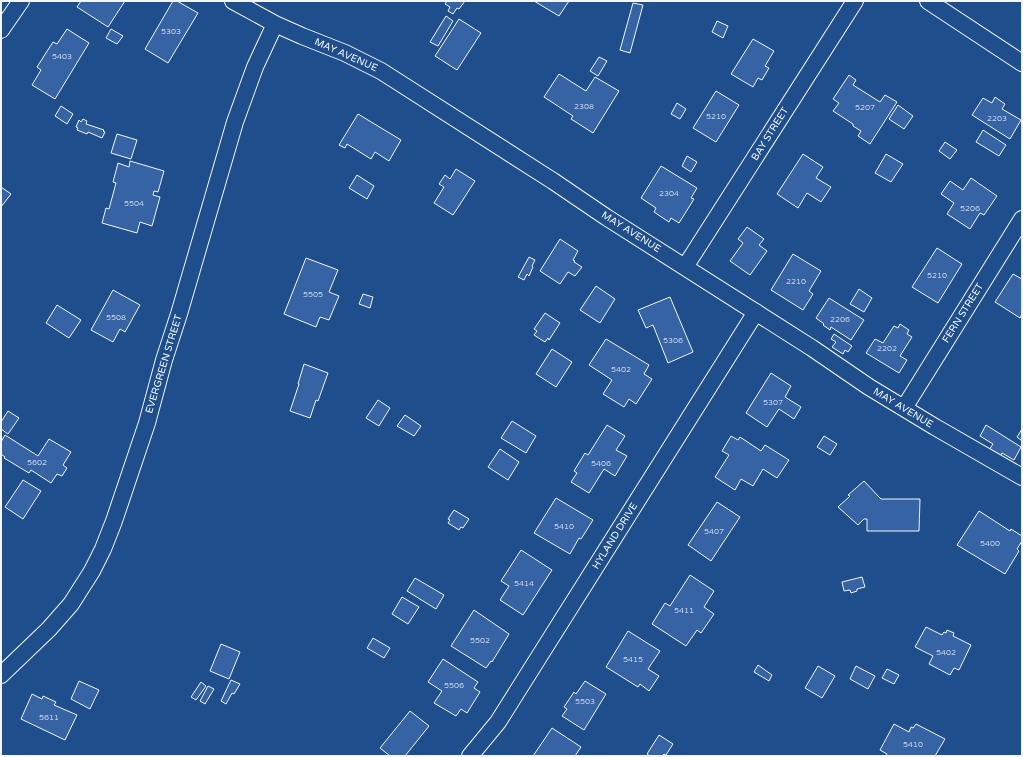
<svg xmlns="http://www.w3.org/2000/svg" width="1023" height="757" font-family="'Varela Round',sans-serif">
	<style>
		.building { fill: #3563a3; stroke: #f2f6ff }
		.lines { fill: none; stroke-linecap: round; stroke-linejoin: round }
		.minor-casing { stroke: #f2f6ff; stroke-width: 18 }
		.minor { stroke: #1f4e8c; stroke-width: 16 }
		.labels { text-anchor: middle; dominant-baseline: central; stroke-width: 3; stroke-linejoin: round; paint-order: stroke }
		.number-label { font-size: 8px; fill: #c3d1e8 }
		.street-label { font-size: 10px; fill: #f2f6ff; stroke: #1f4e8c }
	</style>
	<rect width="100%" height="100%" fill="#1f4e8c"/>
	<path class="building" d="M 81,1 L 125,1 L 108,27 L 77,7 Z
		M 173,1 L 177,1 L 198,13 L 168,63 L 145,49 Z
		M 447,1 L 465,1 L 459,9 L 457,8 L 453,14 L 448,11 L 450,7 L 445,4 Z
		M 534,1 L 569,1 L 559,16 Z
		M 633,3 L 643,5 L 630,53 L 620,50 Z
		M 446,16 L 453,21 L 438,46 L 430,42 Z
		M 459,19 L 481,33 L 457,70 L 435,56 Z
		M 717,21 L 728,26 L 723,38 L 712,32 Z
		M 67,29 L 89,43 L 55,99 L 32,85 L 41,70 L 37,67 L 53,42 L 57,44 Z
		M 111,29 L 123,36 L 117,44 L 106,38 Z
		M 753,39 L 774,51 L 765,66 L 769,68 L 762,80 L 758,78 L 753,87 L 731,74 Z
		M 599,57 L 607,61 L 598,76 L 590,71 Z
		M 559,74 L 586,91 L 595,77 L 619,91 L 593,133 L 571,119 L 573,116 L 544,97 Z
		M 849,75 L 856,80 L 853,85 L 880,102 L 885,95 L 897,102 L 870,144 L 858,136 L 861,131 L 853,126 L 853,124 L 833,111 L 839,103 L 833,99 Z
		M 716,91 L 739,105 L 716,142 L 693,128 Z
		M 995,97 L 1005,104 L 1002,109 L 1021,120 L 1010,139 L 972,115 L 983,98 L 992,103 Z
		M 677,103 L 686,109 L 680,119 L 671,114 Z
		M 898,105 L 913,116 L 904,129 L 889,119 Z
		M 61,106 L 73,114 L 67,124 L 55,116 Z
		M 358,114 L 401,140 L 389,161 L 375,152 L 371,159 L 347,144 L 345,148 L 339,145 Z
		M 83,119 L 87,121 L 86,124 L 104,130 L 103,131 L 105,132 L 102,138 L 88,132 L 87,134 L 77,130 L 78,128 L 76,127 L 79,120 L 81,122 Z
		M 983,130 L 1006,145 L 999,156 L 976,142 Z
		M 117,134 L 137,140 L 131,159 L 111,153 Z
		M 945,142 L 957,150 L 950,159 L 939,151 Z
		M 803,154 L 823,167 L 816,178 L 831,187 L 821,202 L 807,193 L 798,208 L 777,194 Z
		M 886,154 L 903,164 L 891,182 L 875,173 Z
		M 687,156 L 697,162 L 691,172 L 682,166 Z
		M 130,161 L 164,171 L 158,192 L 154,191 L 153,195 L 160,197 L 152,226 L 140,222 L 137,233 L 102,223 L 106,208 L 109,209 L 116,183 L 113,182 L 118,163 L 129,167 Z
		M 661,166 L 697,188 L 691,198 L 694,199 L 679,223 L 671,218 L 669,222 L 654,212 L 656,208 L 641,198 Z
		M 456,169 L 475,181 L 453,215 L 434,203 L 444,187 L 439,184 L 445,175 L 450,179 Z
		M 357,175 L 374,186 L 367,199 L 349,188 Z
		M 971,178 L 997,196 L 984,215 L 980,213 L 970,229 L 947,214 L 954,203 L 941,194 L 950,181 L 963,190 Z
		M 1,187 L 11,194 L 1,207 Z
		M 747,227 L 764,239 L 759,245 L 767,251 L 750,275 L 730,261 L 743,243 L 738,239 Z
		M 560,239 L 578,251 L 573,260 L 575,261 L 574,262 L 582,267 L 575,276 L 568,272 L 560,284 L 540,271 Z
		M 937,248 L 962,264 L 938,303 L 912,287 Z
		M 793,254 L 821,271 L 809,291 L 813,294 L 803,310 L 771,290 Z
		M 529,257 L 535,260 L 532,266 L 533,267 L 529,276 L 527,274 L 524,280 L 518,277 Z
		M 306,258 L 338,270 L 329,292 L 339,296 L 329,320 L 320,317 L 316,327 L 284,314 Z
		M 1013,274 L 1022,279 L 1022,314 L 1020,318 L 995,302 Z
		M 596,286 L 615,299 L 600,323 L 580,310 Z
		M 859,289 L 872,298 L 864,312 L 850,304 Z
		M 113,290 L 140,305 L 125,332 L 120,329 L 113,342 L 91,330 Z
		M 363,294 L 373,297 L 370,308 L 359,304 Z
		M 670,297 L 693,352 L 668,363 L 653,325 L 646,328 L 638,310 Z
		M 829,298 L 864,320 L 851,340 L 831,327 L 830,330 L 823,325 L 824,324 L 816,318 Z
		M 57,305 L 81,320 L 69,338 L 46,323 Z
		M 545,313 L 560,323 L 549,340 L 548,338 L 545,342 L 534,335 L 537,331 L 534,329 Z
		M 900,324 L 909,330 L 907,334 L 912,337 L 900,356 L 907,360 L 899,373 L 866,353 L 875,339 L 883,343 L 894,326 L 898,328 Z
		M 834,334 L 852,346 L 848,352 L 845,350 L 843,354 L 832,347 L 836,342 L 831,339 Z
		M 606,339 L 649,365 L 644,374 L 652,379 L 636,404 L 629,399 L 624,407 L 603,394 L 612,380 L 589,365 Z
		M 552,349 L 572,362 L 556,387 L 536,374 Z
		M 304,364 L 328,373 L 318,401 L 316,400 L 310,418 L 290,411 L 299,384 L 298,384 Z
		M 771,373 L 791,386 L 785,397 L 801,407 L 794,419 L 779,409 L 767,427 L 746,413 Z
		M 378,400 L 390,408 L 379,426 L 366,418 Z
		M 8,411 L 19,418 L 8,434 L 1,429 L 1,422 Z
		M 405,415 L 421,426 L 414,436 L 397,426 Z
		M 512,421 L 536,436 L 526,453 L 501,438 Z
		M 607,425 L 625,436 L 616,450 L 627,456 L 615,476 L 604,469 L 589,493 L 571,482 L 577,473 L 574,471 L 585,453 L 588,455 Z
		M 986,425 L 1021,447 L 1014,460 L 1002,453 L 998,459 L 987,453 L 993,444 L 980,436 Z
		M 1022,429 L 1022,441 L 1017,437 Z
		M 5,435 L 38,456 L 49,439 L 71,452 L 63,465 L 67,468 L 62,476 L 57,474 L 51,483 L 31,470 L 29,473 L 4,458 L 5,457 L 1,454 L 1,442 Z
		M 731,436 L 738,440 L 740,437 L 761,451 L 765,445 L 789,460 L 777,478 L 763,469 L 753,486 L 741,479 L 735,490 L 715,477 L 729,455 L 722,451 Z
		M 824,436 L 837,444 L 830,455 L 817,447 Z
		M 500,449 L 519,462 L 508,480 L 488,467 Z
		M 23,480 L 41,491 L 23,519 L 5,507 Z
		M 864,481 L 881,499 L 920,499 L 919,531 L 867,531 L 867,519 L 864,519 L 858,525 L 838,507 L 850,496 L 848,495 Z
		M 556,498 L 593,520 L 581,539 L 579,538 L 570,554 L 534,533 Z
		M 717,502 L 740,517 L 711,561 L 688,545 Z
		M 454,510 L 469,519 L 463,528 L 461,527 L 459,530 L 448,523 L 450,520 L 448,519 Z
		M 979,511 L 1010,531 L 1011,529 L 1022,536 L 1022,541 L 1017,549 L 1019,551 L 1005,574 L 957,545 Z
		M 521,550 L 552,570 L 523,615 L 500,600 L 509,586 L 501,581 Z
		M 690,575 L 714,591 L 704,607 L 714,614 L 701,633 L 697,630 L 686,646 L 652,624 L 665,603 L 670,606 Z
		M 862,577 L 865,587 L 857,589 L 857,591 L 851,593 L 850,590 L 844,591 L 842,582 Z
		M 415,578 L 444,595 L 436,609 L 407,591 Z
		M 402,597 L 419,607 L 408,624 L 392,614 Z
		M 474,610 L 509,634 L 492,662 L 491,661 L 486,668 L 451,646 Z
		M 926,627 L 942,635 L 944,632 L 946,633 L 947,630 L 954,633 L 953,636 L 971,645 L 959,670 L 954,668 L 950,675 L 929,664 L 933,656 L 915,647 Z
		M 628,631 L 660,651 L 648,669 L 659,676 L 649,691 L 640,684 L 638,687 L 606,667 Z
		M 373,638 L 390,648 L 384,658 L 367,648 Z
		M 221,644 L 240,652 L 229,679 L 210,671 Z
		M 443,659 L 478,682 L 474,688 L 480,692 L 467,713 L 461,709 L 456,716 L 434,703 L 442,691 L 428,682 Z
		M 758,665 L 772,675 L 769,681 L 754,672 Z
		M 818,666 L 835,676 L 822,698 L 805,688 Z
		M 856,666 L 875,676 L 868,689 L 850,679 Z
		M 887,669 L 899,675 L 894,684 L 882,678 Z
		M 231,680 L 240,684 L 234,694 L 232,693 L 226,704 L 221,701 Z
		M 79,681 L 99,690 L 90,709 L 71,699 Z
		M 585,681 L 606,694 L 584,730 L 562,716 L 567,709 L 564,707 L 574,692 L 576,694 Z
		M 201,682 L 206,686 L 196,700 L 191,697 Z
		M 208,686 L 214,689 L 205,704 L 200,701 Z
		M 32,694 L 42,699 L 43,696 L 56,702 L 54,705 L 77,715 L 65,740 L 21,719 Z
		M 410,711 L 429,726 L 405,756 L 390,756 L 380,748 Z
		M 894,724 L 909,732 L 911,727 L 913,728 L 916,724 L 945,739 L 935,756 L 886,756 L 887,754 L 880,750 Z
		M 552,728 L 581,747 L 575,756 L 533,756 Z
		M 659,735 L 673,744 L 666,755 L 664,754 L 662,756 L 650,756 L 647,754 Z"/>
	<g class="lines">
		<g class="minor-casing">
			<path id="minor" d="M 233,1 L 275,24 L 302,36 L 345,53 L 381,71 L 553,181 L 606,217 L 812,348 L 869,387 L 935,427 L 1022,477
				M 928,1 L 1022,63
				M 1,30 L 21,1
				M 685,267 L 855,1
				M 904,408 L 1022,219
				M 1,675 L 49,629 L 71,604 L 92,571 L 103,549 L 114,521 L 147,423 L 164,360 L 179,314 L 235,122 L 255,67 L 275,24
				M 470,756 L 498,722 L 756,312"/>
		</g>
		<use href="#minor" class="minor"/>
	</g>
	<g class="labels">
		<g class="number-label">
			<text x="171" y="31">5303</text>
			<text x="62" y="56">5403</text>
			<text x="584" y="106">2308</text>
			<text x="865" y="107">5207</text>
			<text x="716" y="116">5210</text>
			<text x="997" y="118">2203</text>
			<text x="669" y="193">2304</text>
			<text x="134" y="203">5504</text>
			<text x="970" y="208">5206</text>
			<text x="937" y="275">5210</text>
			<text x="796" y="281">2210</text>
			<text x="313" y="294">5505</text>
			<text x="116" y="317">5508</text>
			<text x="840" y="319">2206</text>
			<text x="673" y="340">5306</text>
			<text x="887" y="348">2202</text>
			<text x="621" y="369">5402</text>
			<text x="773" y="402">5307</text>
			<text x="37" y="462">5602</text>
			<text x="601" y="463">5406</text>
			<text x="564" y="526">5410</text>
			<text x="714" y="531">5407</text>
			<text x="990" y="543">5400</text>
			<text x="524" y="583">5414</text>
			<text x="684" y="610">5411</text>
			<text x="480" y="640">5502</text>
			<text x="946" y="652">5402</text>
			<text x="633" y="659">5415</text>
			<text x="454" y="685">5506</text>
			<text x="585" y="701">5503</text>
			<text x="49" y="717">5611</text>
			<text x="913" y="744">5410</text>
		</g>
		<g class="street-label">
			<text transform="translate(346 55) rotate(24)">MAY AVENUE</text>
			<text transform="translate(770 134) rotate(-58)">BAY STREET</text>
			<text transform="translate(631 232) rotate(32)">MAY AVENUE</text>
			<text transform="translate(963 313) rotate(-58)">FERN STREET</text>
			<text transform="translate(164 364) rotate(-73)">EVERGREEN STREET</text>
			<text transform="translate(903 408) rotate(31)">MAY AVENUE</text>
			<text transform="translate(615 536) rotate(-58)">HYLAND DRIVE</text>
		</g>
	</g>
	<rect width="1023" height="757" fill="none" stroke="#f2f6ff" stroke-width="4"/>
</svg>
